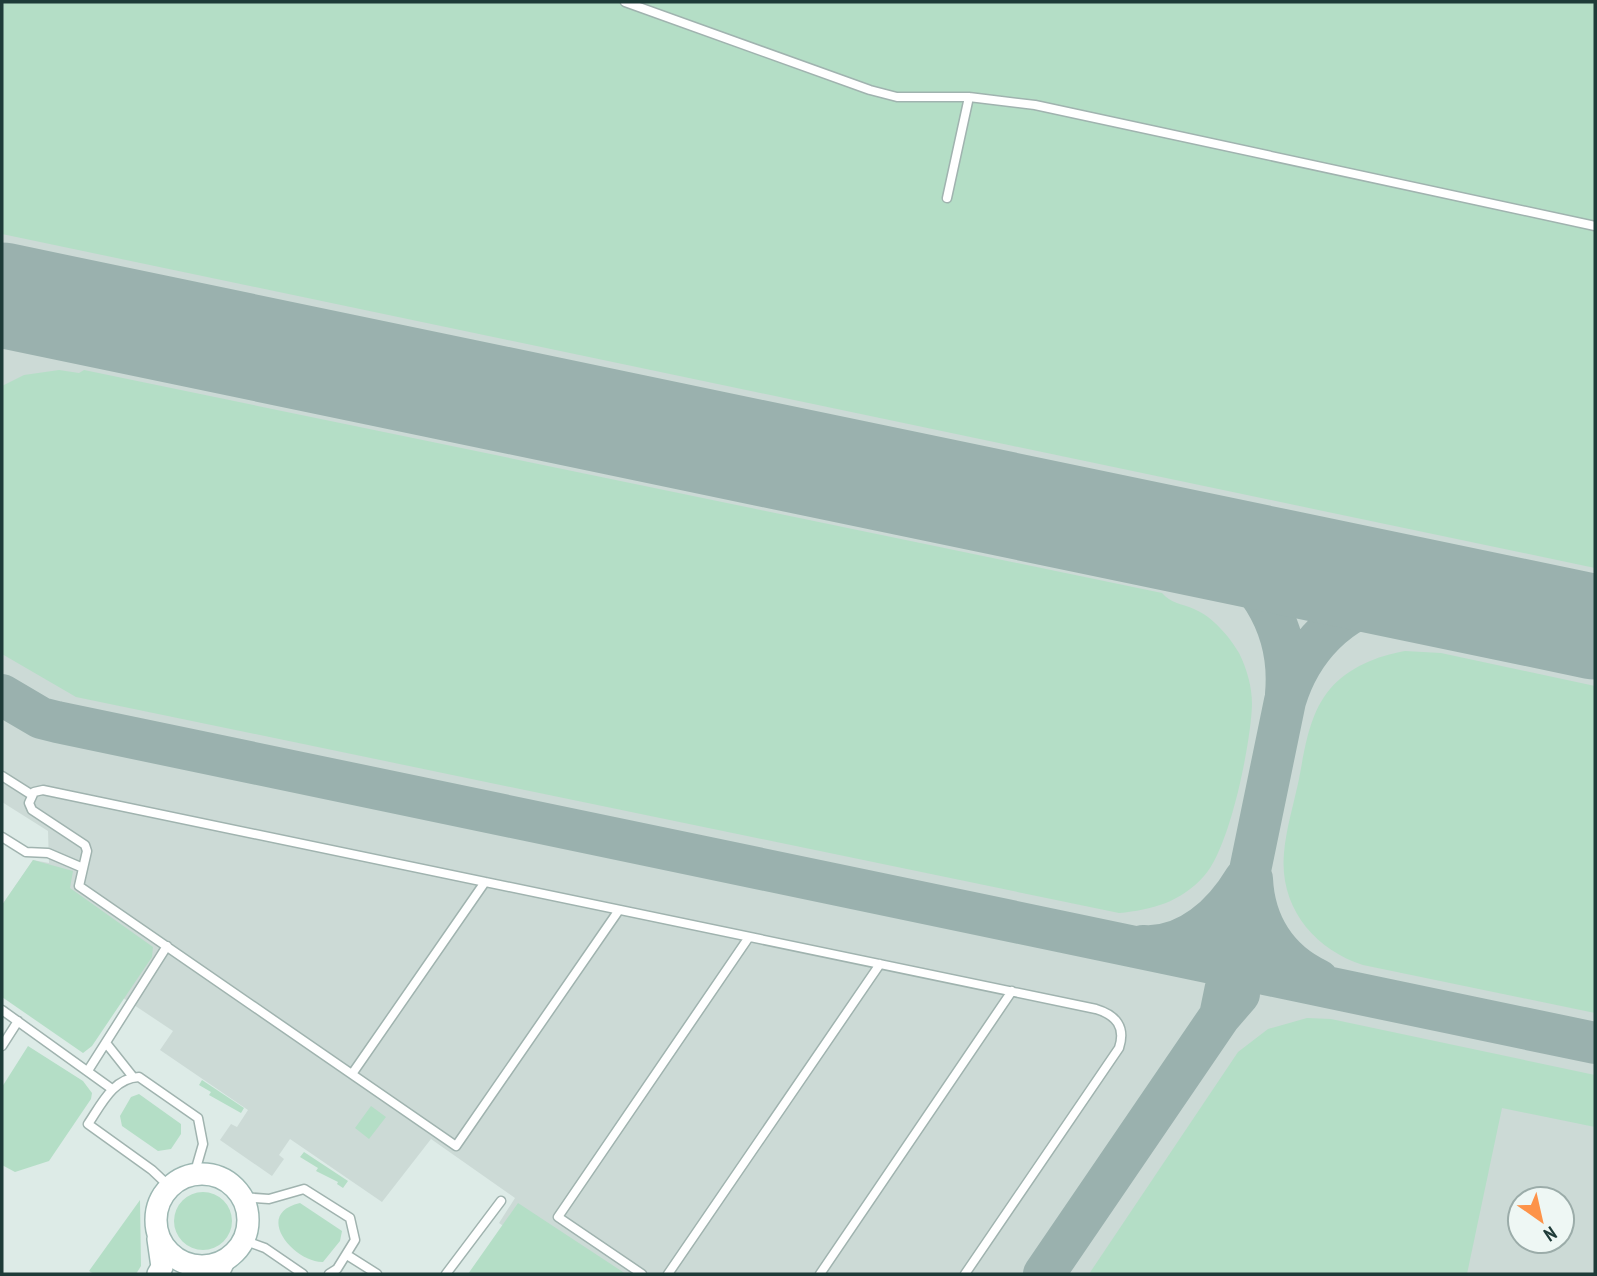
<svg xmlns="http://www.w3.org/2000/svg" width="1597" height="1276" font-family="'PT Sans Narrow',sans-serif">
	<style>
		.built { fill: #ccdad6; fill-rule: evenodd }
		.green { fill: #b4dec6 }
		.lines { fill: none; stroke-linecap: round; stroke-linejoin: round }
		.taxiway { stroke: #9ab1ae; stroke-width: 42 }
		.runway { stroke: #9ab1ae; stroke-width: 105 }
		.service-casing { stroke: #a0b3af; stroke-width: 11 }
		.secondary-casing { stroke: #9cb7b2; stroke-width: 24 }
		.service { stroke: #fff; stroke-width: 8 }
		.secondary { stroke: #fff; stroke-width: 21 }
	</style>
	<rect width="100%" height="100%" fill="#ddebe7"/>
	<path class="built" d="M 2,2 L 1595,2 L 1595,1274 L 574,1274 L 499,1223 L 515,1198 L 431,1139 L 382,1202 L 290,1139 L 279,1155 L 284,1159 L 272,1176 L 220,1140 L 231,1124 L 237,1127 L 248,1110 L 160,1050 L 173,1031 L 131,1003 L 109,989 L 2,997 L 2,905 L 33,860 L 49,863 L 48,831 L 2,802 ZM 1520,1199 L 1562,1199 L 1562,1241 L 1520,1241 Z"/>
	<path class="green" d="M 2,2 L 1595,2 L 1595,568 L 2,234 Z
		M 59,370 L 79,373 L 84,370 L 1162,593 C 1170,603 1183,604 1194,609 C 1213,617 1229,636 1239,653 C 1247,669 1252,687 1252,704 C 1251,743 1230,848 1204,876 C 1181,902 1152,910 1119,913 L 76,697 L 2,654 L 2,386 L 24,375 Z
		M 1405,651 L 1441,653 L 1595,686 L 1595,1013 L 1363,965 C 1314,949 1279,907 1284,853 C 1286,829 1294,803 1299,779 C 1305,748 1309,714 1330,689 C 1349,667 1377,656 1405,651 Z
		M 33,860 L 73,871 L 70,888 L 153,947 L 152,957 L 92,1046 L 83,1053 L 2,997 L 2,905 Z
		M 1307,1018 L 1331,1019 L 1595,1075 L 1595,1127 L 1502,1108 L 1467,1274 L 1089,1274 L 1238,1052 L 1268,1029 Z
		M 28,1046 L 83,1081 L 92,1093 L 91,1099 L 49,1161 L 15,1172 L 2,1165 L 2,1087 Z
		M 202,1080 L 244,1108 L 241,1113 L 209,1095 L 211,1092 L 199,1085 Z
		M 139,1094 L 181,1124 L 181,1134 L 171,1149 L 158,1151 L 122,1126 L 120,1116 L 131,1097 Z
		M 371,1106 L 386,1117 L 369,1139 L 355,1128 Z
		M 304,1152 L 348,1181 L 343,1188 L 337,1184 L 338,1182 L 316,1171 L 318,1168 L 300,1157 Z
		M174 1221a29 29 0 1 1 58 0a29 29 0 1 1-58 0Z
		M 140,1200 L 141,1266 L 136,1274 L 94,1274 L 89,1271 Z
		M 300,1203 L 342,1231 L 340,1241 L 323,1262 C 295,1263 252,1214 300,1203 Z
		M 518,1203 L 626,1274 L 468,1274 Z"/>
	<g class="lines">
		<path class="taxiway" d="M 2,320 L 37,309 L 73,310
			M 1189,542 C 1255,562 1292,627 1286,694
			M 2,695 L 41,718 L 57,722 L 1595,1043
			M 1252,879 C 1254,924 1277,961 1318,980
			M 1143,946 C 1188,949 1224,914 1245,879
			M 1220,1016 L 1285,701 C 1300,651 1339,606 1394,598 C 1413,595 1434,598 1454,597
			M 1044,1274 L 1220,1016 L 1239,994"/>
		<path class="runway" d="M 2,295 L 1595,627"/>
		<g class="service-casing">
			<path id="service" d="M 625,2 L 870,90 L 897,97 L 969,97 L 1035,105 L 1595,226
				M 947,198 L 969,97
				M 2,776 L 32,795
				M 2,837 L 26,852 L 48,853 L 83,868
				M 619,910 L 456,1146 L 79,886 L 87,851 L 85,845 L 32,810 L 29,803 L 34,792 L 43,790 L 1096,1009 C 1116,1015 1126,1027 1119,1048 L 965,1274
				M 2,1010 L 112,1089
				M 106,1043 L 133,1077
				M 2,1046 L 18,1021
				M 89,1069 L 167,946
				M 352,1074 L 485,882
				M 170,1187 L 152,1170 L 88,1124 C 101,1105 113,1078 139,1077 L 198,1118 L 203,1144 L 194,1175
				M 242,1197 L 269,1199 L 304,1189 L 350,1218 L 355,1240 L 337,1269 L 329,1274
				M 243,1240 L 265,1248 L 303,1274
				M 347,1255 L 377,1274
				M 225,1274 L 236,1251
				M 446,1274 L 501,1201
				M 642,1274 L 558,1217 L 749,937
				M 668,1274 L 880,964
				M 820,1274 L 1012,991"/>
		</g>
		<g class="secondary-casing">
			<path id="secondary" d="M156 1220a46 46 0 1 1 92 0a46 46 0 1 1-92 0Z
				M 158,1274 L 162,1267 L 158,1239"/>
		</g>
		<use href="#service" class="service"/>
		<use href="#secondary" class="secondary"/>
	</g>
	<rect width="1597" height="1276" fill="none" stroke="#1e3b38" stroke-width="7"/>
	<g transform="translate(1541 1220) rotate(146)"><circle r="33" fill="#eef7f4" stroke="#9baca9" stroke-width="2"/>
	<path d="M0-5L12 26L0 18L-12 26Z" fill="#fd9349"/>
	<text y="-10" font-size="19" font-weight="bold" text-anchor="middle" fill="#1e3b38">N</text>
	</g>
</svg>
